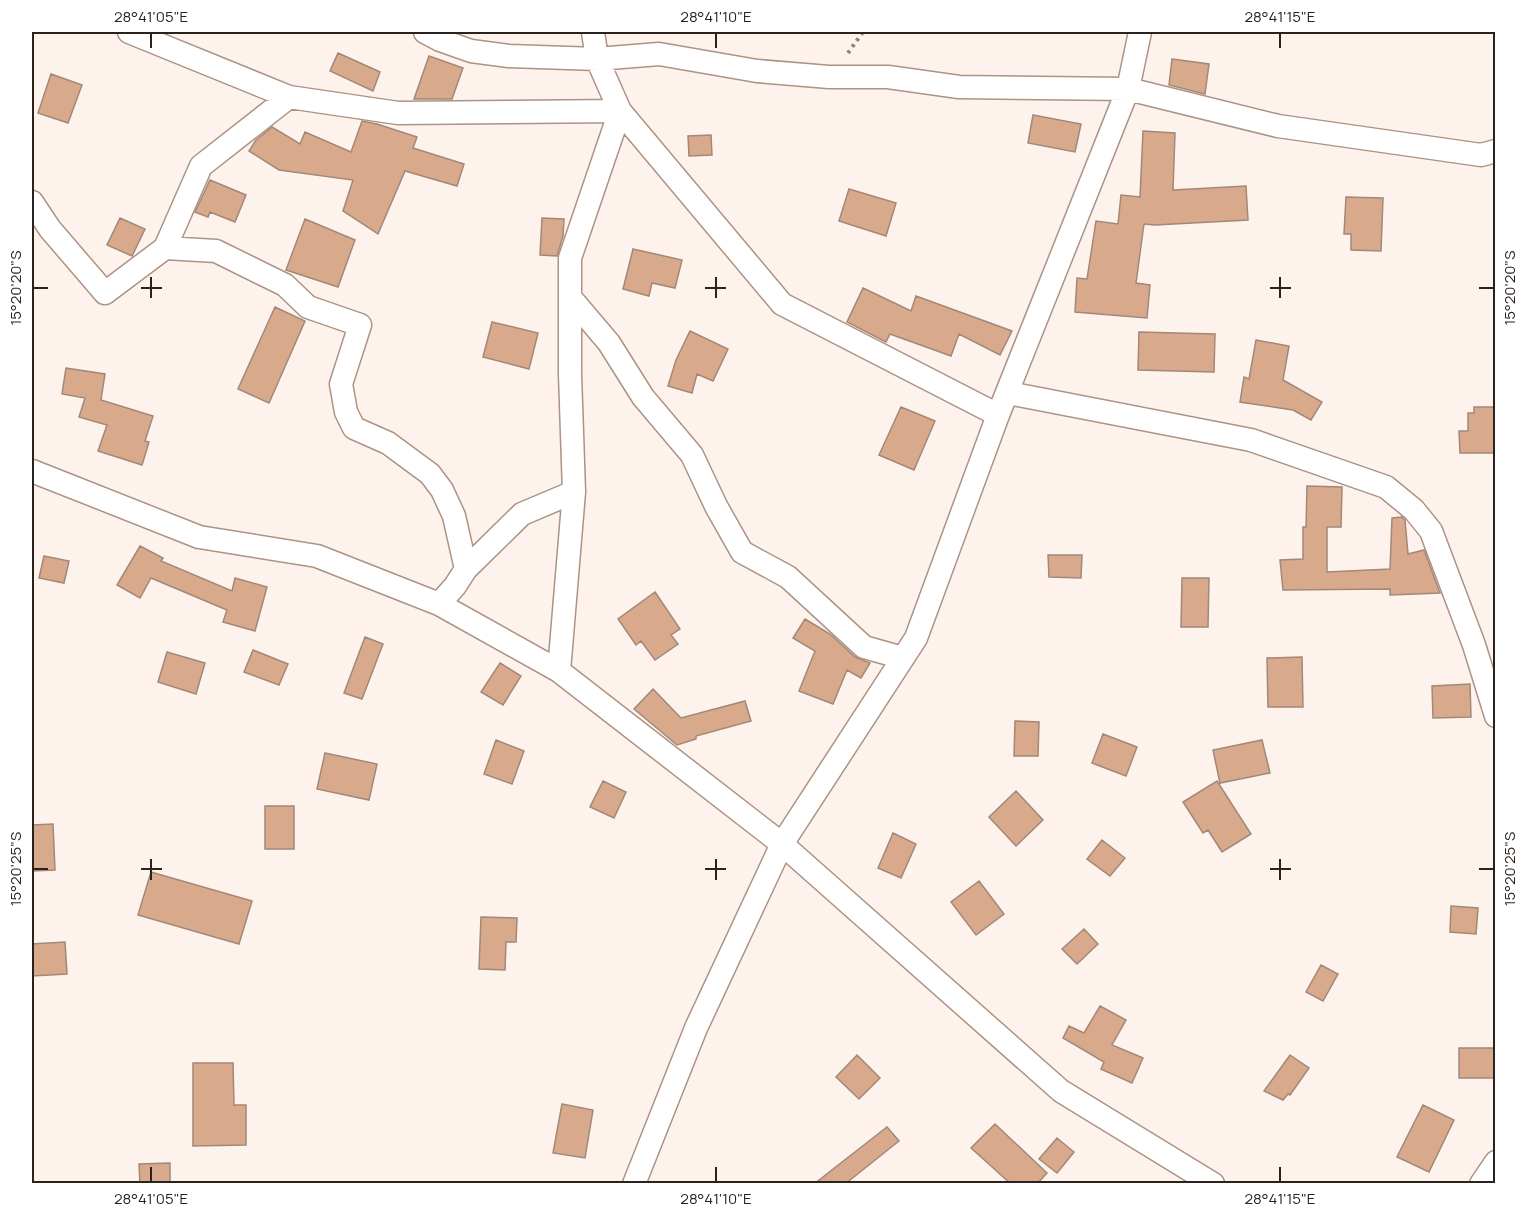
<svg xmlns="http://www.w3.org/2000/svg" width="1527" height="1215" font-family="Manrope,sans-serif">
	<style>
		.building { fill: #d9a98c; stroke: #a18879; stroke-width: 1.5 }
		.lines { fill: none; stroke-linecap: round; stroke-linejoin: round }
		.street-casing { stroke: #ac9384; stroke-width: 25 }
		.path { stroke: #8e837d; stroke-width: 4; stroke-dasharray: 3 4.5; stroke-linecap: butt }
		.street { stroke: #fff; stroke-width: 22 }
		.ticks { fill: none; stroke: #2c221c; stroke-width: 2 }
		.neatline { fill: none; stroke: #2c221c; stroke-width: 2 }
		.ticks-label { font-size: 15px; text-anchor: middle; fill: #2c221c }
	</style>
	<rect width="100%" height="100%" fill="#fef3ec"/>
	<path class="building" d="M 338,53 L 380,72 L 373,91 L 330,71 Z
		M 429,56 L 463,68 L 452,99 L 414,99 Z
		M 1172,59 L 1209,64 L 1205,94 L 1169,85 Z
		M 51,74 L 82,85 L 68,123 L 38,113 Z
		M 1033,115 L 1081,124 L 1075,152 L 1028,143 Z
		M 362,121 L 377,124 L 417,137 L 413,148 L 464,164 L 457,186 L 405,171 L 378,234 L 343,211 L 353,180 L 279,170 L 249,151 L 256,140 L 272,127 L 300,144 L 305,132 L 351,152 Z
		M 1143,131 L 1175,133 L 1173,190 L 1246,186 L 1248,220 L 1155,225 L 1144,224 L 1136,283 L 1150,285 L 1147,318 L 1075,312 L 1077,278 L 1087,279 L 1096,221 L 1118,224 L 1121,195 L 1140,197 Z
		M 711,135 L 712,155 L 689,156 L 688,136 Z
		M 210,180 L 246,195 L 235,222 L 210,212 L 208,217 L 195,212 Z
		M 849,189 L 896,203 L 886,236 L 839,221 Z
		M 1346,197 L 1383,198 L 1381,251 L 1351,250 L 1351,234 L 1344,234 Z
		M 120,218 L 145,229 L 132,256 L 107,245 Z
		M 542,218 L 564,219 L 563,236 L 557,256 L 540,255 Z
		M 305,219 L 355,240 L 338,287 L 286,270 Z
		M 633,249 L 682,260 L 675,288 L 652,283 L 649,296 L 623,289 Z
		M 863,288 L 911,311 L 916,296 L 1012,331 L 1000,355 L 959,334 L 951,356 L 890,334 L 886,342 L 847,322 Z
		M 275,307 L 305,321 L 269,403 L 238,389 Z
		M 492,322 L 538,333 L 529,369 L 483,357 Z
		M 690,331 L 728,349 L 713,381 L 697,374 L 692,393 L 668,386 L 676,360 Z
		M 1139,332 L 1215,334 L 1214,372 L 1138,370 Z
		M 1256,340 L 1289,346 L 1283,380 L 1322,402 L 1311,420 L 1293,410 L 1240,402 L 1244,377 L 1249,379 Z
		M 66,368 L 105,374 L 101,400 L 153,416 L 145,441 L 149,442 L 142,465 L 98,451 L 107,425 L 79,417 L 85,398 L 62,394 Z
		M 901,407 L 935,421 L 914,470 L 879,455 Z
		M 1474,407 L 1496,407 L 1496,453 L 1460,453 L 1459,431 L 1468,431 L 1468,413 L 1474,413 Z
		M 1307,486 L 1342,487 L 1341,527 L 1327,527 L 1327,572 L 1390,569 L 1392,518 L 1402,517 L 1405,520 L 1408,554 L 1424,550 L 1440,593 L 1390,595 L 1390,589 L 1283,590 L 1280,560 L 1303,559 L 1303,527 L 1306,527 Z
		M 140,546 L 163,558 L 161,561 L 232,591 L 235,578 L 267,587 L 255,631 L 223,622 L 227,610 L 151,578 L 140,598 L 117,585 Z
		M 1048,555 L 1082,555 L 1081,578 L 1049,577 Z
		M 44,556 L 69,561 L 64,583 L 39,578 Z
		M 1182,578 L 1209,578 L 1208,627 L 1181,627 Z
		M 655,592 L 680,629 L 671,635 L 678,644 L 655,660 L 641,641 L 636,645 L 618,619 Z
		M 805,619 L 830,634 L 855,657 L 870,663 L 861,678 L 847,670 L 833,704 L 799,691 L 815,651 L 793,638 Z
		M 365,637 L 383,644 L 362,699 L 344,693 Z
		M 253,650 L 288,664 L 279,685 L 244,672 Z
		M 167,652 L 205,663 L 196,694 L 158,682 Z
		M 1302,657 L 1303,707 L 1268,707 L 1267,658 Z
		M 500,663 L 521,676 L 503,705 L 481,692 Z
		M 1470,684 L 1471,717 L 1433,718 L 1432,686 Z
		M 653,689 L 681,718 L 745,701 L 751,721 L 696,736 L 696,739 L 677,745 L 634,709 Z
		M 1015,721 L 1039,722 L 1038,756 L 1014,756 Z
		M 1103,734 L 1137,747 L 1126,776 L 1092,763 Z
		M 496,740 L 524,751 L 512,784 L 484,774 Z
		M 1262,740 L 1270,773 L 1220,783 L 1213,750 Z
		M 325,753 L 377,764 L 369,800 L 317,789 Z
		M 603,781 L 626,792 L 614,818 L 590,807 Z
		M 1217,781 L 1251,834 L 1222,852 L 1208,830 L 1203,833 L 1183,802 Z
		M 1016,791 L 1043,820 L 1016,846 L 989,817 Z
		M 265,806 L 294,806 L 294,849 L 265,849 Z
		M 53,824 L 55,870 L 32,871 L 32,825 Z
		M 893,833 L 916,844 L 901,878 L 878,868 Z
		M 1102,840 L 1125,858 L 1110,876 L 1087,859 Z
		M 151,872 L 252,901 L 239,944 L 138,915 Z
		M 979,881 L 1004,914 L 976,935 L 951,902 Z
		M 1451,906 L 1478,908 L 1476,934 L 1450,932 Z
		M 481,917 L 517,918 L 516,942 L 506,942 L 505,970 L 479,969 Z
		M 1084,929 L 1098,944 L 1077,964 L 1062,949 Z
		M 65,942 L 67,974 L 32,976 L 32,944 Z
		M 1321,965 L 1338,974 L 1323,1001 L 1306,992 Z
		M 1100,1006 L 1126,1020 L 1112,1045 L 1143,1058 L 1132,1083 L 1101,1069 L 1104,1062 L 1063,1038 L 1069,1026 L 1084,1033 Z
		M 1459,1048 L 1496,1048 L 1496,1078 L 1459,1078 Z
		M 857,1055 L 880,1078 L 859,1099 L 836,1077 Z
		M 1290,1055 L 1309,1068 L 1290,1095 L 1288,1094 L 1283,1100 L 1264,1091 Z
		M 193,1063 L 233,1063 L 234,1105 L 246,1105 L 246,1145 L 193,1146 Z
		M 562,1104 L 593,1110 L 585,1158 L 553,1153 Z
		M 1423,1105 L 1454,1120 L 1429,1172 L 1397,1157 Z
		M 995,1124 L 1047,1173 L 1037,1184 L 1011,1184 L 971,1148 Z
		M 887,1127 L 899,1141 L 845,1184 L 814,1184 Z
		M 1057,1138 L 1074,1152 L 1057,1173 L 1039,1159 Z
		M 170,1163 L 170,1184 L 140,1184 L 139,1164 Z"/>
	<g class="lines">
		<g class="street-casing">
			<path id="street" d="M 129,32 L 289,97 L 398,113 L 620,111
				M 425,32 L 440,40 L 471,51 L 509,56 L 597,59 L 659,54 L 757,71 L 829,77 L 888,77 L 959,87 L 1128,89 L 1278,126 L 1481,155 L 1496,151
				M 593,32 L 597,59 L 620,111 L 782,304 L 998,415
				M 32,202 L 50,229 L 105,293 L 165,248 L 201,166 L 289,97
				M 165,248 L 216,251 L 285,285 L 308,307 L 360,325 L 341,384 L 346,412 L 354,428 L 388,443 L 430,474 L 442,490 L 454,516 L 466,569
				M 570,297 L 609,343 L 643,397 L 692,455 L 716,506 L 742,552 L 788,577 L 864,647 L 903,658
				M 1008,393 L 1251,440 L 1386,487 L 1414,510 L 1431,531 L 1474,645 L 1496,716
				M 32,471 L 199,537 L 317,556 L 439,604 L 559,671 L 782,844 L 1061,1091 L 1213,1184
				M 439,604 L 455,586 L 466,569 L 522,514 L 574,492
				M 559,671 L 574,492 L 570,374 L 570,258 L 620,111
				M 634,1184 L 696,1028 L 782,844 L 916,638 L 998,415 L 1128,89 L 1140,32
				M 1481,1184 L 1496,1162"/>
		</g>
		<path class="path" d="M 848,53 L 863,32"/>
		<use href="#street" class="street"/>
	</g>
	<path class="ticks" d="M 151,33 L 151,48M 716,33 L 716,48M 1280,33 L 1280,48M 151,277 L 151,298M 716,277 L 716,298M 1280,277 L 1280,298M 33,288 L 48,288M 141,288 L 162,288M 705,288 L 726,288M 1270,288 L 1291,288M 1479,288 L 1494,288M 151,859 L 151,880M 716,859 L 716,880M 1280,859 L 1280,880M 33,869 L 48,869M 141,869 L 162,869M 705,869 L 726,869M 1270,869 L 1291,869M 1479,869 L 1494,869M 151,1167 L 151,1182M 716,1167 L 716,1182M 1280,1167 L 1280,1182"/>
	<rect width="1527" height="1215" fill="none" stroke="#ffffff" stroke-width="66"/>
	<rect x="33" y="33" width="1461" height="1149" class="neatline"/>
	<g class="ticks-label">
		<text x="151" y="22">28°41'05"E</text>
		<text x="716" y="22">28°41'10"E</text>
		<text x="1280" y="22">28°41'15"E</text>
		<text transform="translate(16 288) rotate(-90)" y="5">15°20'20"S</text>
		<text transform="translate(1510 288) rotate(-90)" y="5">15°20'20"S</text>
		<text transform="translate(16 869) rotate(-90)" y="5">15°20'25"S</text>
		<text transform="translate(1510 869) rotate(-90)" y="5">15°20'25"S</text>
		<text x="151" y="1204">28°41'05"E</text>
		<text x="716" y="1204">28°41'10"E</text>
		<text x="1280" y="1204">28°41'15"E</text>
	</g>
</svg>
